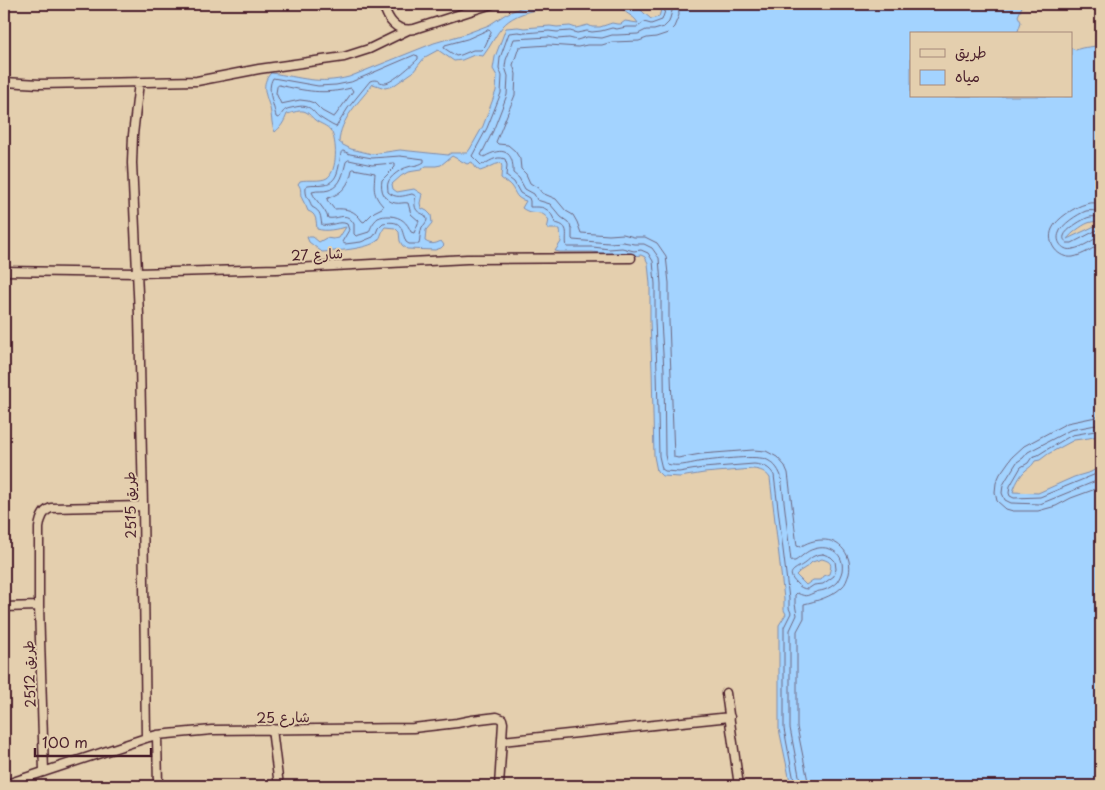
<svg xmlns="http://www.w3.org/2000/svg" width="1105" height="790" font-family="'Playpen Sans','Playpen Sans Arabic',sans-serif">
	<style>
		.water { fill: #a3d3ff; stroke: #7f8baa; fill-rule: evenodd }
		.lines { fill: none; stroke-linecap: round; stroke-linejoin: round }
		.shore { stroke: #6e6780; stroke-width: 1 }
		.street-casing { stroke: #4a1f2b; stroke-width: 11 }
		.street { stroke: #e4cfae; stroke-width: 8 }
		.labels { text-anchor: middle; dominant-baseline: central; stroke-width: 4; stroke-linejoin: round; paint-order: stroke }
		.street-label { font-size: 14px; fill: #4a1f2b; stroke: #e4cfae }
	</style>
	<rect width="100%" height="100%" fill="#e4cfae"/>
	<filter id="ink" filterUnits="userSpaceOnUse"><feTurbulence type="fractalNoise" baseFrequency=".02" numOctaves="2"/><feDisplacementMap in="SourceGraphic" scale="10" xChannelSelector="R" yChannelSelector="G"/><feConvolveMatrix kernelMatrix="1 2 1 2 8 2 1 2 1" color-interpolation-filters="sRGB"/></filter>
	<g filter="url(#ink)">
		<path class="water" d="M 536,4 L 566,4 C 547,8 517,10 503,26 C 495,35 491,46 483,56 L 474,55 L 462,60 L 454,61 L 438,50 L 425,57 L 413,72 L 393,86 L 385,88 L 373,84 C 360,101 340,119 339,142 L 343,145 L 351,149 L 372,154 L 400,150 L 448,155 L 451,153 L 467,153 L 470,149 L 483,126 L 496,91 L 497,76 L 493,69 L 495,57 L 506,28 L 518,27 L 524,28 L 550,26 L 557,27 L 570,26 L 576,28 L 588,25 L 592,27 L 600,27 L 612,23 L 617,24 L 621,24 L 625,21 L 638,23 C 633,14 624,15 620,4 L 639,4 C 639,11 646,14 651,19 L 659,17 L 661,10 L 657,4 L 1023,4 L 1018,16 L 1021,22 L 1017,34 L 911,34 L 911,96 L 1071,96 L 1071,48 L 1076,50 C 1084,46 1094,48 1100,44 L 1101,44 L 1101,220 C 1097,222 1093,221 1088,223 C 1081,226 1072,233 1067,239 L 1097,225 L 1101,221 L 1101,435 L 1089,438 L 1074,440 L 1048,454 L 1040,460 L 1035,461 C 1032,466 1030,467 1026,470 C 1020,475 1015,485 1013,492 L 1038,493 L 1074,477 L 1091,472 L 1101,466 L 1101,786 L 791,786 L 779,729 L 779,625 L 786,614 L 784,610 L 784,599 L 770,478 C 765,471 761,470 753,469 L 704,473 L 680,477 L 662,476 L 657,471 L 654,456 L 652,370 L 650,321 L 650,284 L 648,263 L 645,257 L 641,255 L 634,256 L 622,253 L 609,254 L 592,252 L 560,252 L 555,251 L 561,242 L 560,229 L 547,229 L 549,220 C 539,207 534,217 522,208 L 526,201 C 515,198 517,194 511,186 C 509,183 504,181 501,178 C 501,173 503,167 501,163 C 493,164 488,169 480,171 L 476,168 L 472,162 L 467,164 L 452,156 L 441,165 L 436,166 L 426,166 L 421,170 L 408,172 L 401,176 L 392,184 L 393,189 L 397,192 L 414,189 L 422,194 L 420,203 L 421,208 L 427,211 L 431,215 L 432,223 L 426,230 L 425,241 C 431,245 435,244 441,241 L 444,245 L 441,248 L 435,250 L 407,249 L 402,245 L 400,241 L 399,232 L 395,228 L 385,227 C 381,231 382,237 377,241 C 368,249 335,251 322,252 L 309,242 L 307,237 L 313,237 L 319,242 L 326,238 L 333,239 L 339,238 L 346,227 C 336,229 327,232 317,229 C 316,221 317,214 308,211 C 306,205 303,202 301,196 C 300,191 302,189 298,184 L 300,181 C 308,179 320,182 327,178 C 338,171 337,140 331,131 C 327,125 320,124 315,120 C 312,118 309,113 306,112 C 301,109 292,113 287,114 C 284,122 281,127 275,132 C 271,124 272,116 270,108 C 266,95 260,84 271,73 C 301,77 318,85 349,77 L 434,43 L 465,34 L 489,25 L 506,14 L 522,7 ZM 822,559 C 832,562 832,564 829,574 L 824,576 L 821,580 L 813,580 L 806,585 L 796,575 C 800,569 808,568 812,562 Z"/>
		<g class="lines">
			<path class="shore" d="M 662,4 L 665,11 L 662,20 L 651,24 L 644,22 L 638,27 L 626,27 L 617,29 L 612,28 L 601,31 L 592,32 L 587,31 L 577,33 L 570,31 L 557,32 L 549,31 L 525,33 L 518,32 L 509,33 L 500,58 L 499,68 L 502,76 L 501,93 L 487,128 L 472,156 L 481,165 C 489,163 495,155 505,159 L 507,165 L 506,176 L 514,182 L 520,193 L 529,198 L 530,201 L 530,207 C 533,207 536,207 538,207 C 548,207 553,215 555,223 C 572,226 564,236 567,247 L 593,247 L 609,249 L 622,248 L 634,251 L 641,250 L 648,253 L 653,261 L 655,284 L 655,321 L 657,370 L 659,456 L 662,469 L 665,471 L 679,472 L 703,468 L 754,464 C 764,465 769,467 774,475 L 789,599 L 789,608 L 791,613 L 784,627 L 784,729 L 795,786
				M 670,4 L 672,11 L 669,22 L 664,27 L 654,30 L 646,30 L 638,34 L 617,35 L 612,35 L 602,38 L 587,37 L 577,40 L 569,38 L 557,39 L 549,37 L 514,39 L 506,60 L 505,67 L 508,76 L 507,95 L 493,131 L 481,155 L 484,157 C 503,146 514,151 513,173 L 519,178 L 525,189 L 534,194 L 537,200 L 550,204 L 561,217 L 568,222 L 572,229 L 572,239 L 573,240 L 609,243 L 623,242 L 634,244 L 644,244 L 652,248 L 659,258 L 661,284 L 661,321 L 664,370 L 665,455 L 667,464 C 677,467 688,464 698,462 C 712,460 754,455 765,459 C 773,462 778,468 781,476 L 791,561 L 795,561 C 802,557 806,551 814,549 C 830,544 845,554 842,571 C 841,575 839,579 837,582 C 834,585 828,589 824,590 C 821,591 818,591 816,592 C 807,595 808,598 797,593 L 795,595 L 795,604 L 797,615 L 790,630 L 790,728 L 801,786
				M 678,4 L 679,15 L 674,27 L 668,33 L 656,37 L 647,38 L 639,41 L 612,42 L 602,45 L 587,45 L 578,47 L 549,45 L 519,47 L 513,65 L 516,74 L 515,95 L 496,142 L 498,144 L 508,145 L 515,151 L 520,159 L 521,169 L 526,174 L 530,183 L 538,188 L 542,193 L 556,199 L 566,211 L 573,215 L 577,222 L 581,233 L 609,235 L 623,234 L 634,237 L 645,237 L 657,243 L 666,256 L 669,283 L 669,321 L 674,457 L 678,458 L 701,454 L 753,450 L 766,451 L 777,457 L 785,466 L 788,473 L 797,546 L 800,547 C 806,543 814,540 822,540 C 840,539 853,556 849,574 C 847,579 846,584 842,587 C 832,597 816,601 804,604 L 804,618 L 797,631 L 797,727 L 809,786
				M 488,30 L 491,31 L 491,33 L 485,46 L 481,50 L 473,50 L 461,55 L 456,56 L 444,48 L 445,45 L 467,39 Z
				M 415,55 L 418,56 L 418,59 C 413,64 392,83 385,83 C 378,83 378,78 370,81 L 348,108 L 336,127 C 331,125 324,120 319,117 C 315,114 312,108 307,107 C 302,105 296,107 291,108 C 285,109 283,111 280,117 L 278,118 L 276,117 C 274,104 266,90 273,78 L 318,86 L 336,85 L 351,82 Z
				M 279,85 C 306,91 323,95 351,88 L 353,91 L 335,116 L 333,117 L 322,111 L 314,103 L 308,101 L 300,100 L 281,104 L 276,93 L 277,87 Z
				M 343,151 L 350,154 L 372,158 L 400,156 L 424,159 L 424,162 C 418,166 414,165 408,167 C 402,168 389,177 388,183 C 387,185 388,189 388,192 C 396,199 403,196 412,194 L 416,196 C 415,200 414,205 416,209 C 418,214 427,213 427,220 C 426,223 424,225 422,227 C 420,232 420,239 419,244 L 409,244 L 406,242 C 400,227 403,220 383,223 L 378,228 L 376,233 L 373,237 L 361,242 L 345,244 L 342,242 L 349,230 L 347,224 C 339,220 330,227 322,225 C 320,216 322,212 312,207 C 309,197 305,198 306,186 L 308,185 C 313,184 319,185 325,184 C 339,182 339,164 341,153 Z
				M 349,160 L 372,165 L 393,163 L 395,163 L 395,167 L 382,180 C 380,190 384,201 395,203 C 400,204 404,202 408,203 L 411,214 L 419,221 L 414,233 L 411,232 C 407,222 401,217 390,216 C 385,216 382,216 378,218 C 373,222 371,227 369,232 L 356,236 L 354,234 L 354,224 C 346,210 339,220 328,218 C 325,208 316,202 312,192 C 318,190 323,192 329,190 C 342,185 343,173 346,162 Z
				M 354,169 L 375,173 C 374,188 372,194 383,206 L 382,208 L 374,212 L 364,222 L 362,221 C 355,210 346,208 334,209 L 327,200 L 328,198 C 343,193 349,185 352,170 Z
				M 1101,204 C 1096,203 1091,202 1086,204 C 1076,206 1056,219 1052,229 C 1046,243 1058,259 1073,257 C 1083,255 1093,248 1101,244
				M 1101,211 C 1096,211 1091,210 1086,211 C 1078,214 1061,225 1059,233 C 1055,242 1064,252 1073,249 C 1083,247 1093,240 1101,235
				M 1101,219 C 1098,217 1094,216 1090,217 C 1084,218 1065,230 1064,236 C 1063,240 1065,240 1067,243 L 1072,243 L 1101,228
				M 1101,416 L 1067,423 L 1024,446 L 1012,457 L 1000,474 L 996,483 L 995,492 L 997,501 L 1006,509 L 1013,511 L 1038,511 L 1056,506 L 1071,498 L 1101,487
				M 1101,424 L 1070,430 L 1028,452 L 1023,458 L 1017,462 L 1007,478 L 1003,485 L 1002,493 L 1005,500 L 1011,503 L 1040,504 L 1101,479
				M 1101,430 L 1072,435 L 1046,450 L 1038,455 L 1032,457 L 1028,463 L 1021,467 L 1010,486 L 1009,493 L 1010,496 L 1014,498 L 1040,497 L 1101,472
				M 823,554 L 831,557 L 835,561 L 836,569 L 834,576 L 823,584 L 814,585 L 808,589 C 803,589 800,587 797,584 C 784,571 796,570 805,563 C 812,557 813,555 823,554 Z"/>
			<g class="street-casing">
				<path id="street" d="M 383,4 C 388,20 395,32 414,29 L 492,4
					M 4,82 L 40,84 L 197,81 L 259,69 L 344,57 L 369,49 L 408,30
					M 139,82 L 133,135 L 132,163 L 139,315 L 143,506 L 146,738
					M 4,271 L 137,273 L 277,269 L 467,259 L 631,258
					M 4,607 L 39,606
					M 726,693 L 739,786
					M 272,729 L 279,786
					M 157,735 L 158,786
					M 502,741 L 730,717
					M 44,772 L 39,606 L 39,528 C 40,520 42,511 51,508 L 143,506
					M 4,785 L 146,738 L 157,735 L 212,730 L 413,728 L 457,723 L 472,720 L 497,717 L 502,719 L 503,723 L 499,786"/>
			</g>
			<use href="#street" class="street"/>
		</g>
	</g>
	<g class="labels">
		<g class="street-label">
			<text transform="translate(317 254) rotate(-3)">شارع 27</text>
			<text transform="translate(130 505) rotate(-91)">طريق 2515</text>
			<text transform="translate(29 674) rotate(-92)">طريق 2512</text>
			<text transform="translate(283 717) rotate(-1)">شارع 25</text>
		</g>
	</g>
	<rect width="1105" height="790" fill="none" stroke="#e4cfae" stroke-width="20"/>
	<rect x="10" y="10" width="1085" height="770" fill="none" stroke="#4a1f2b" stroke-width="2" filter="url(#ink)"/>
	<rect x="910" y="32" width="162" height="65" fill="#e4cfae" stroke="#a6897a"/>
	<rect x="920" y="49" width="25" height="8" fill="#e4cfae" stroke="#a6897a"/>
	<text x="955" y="58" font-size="15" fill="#4a1f2b">طريق</text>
	<rect x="920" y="70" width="25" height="15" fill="#a3d3ff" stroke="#a6897a"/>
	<text x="955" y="82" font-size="15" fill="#4a1f2b">مياه</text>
	<path d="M35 748v8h116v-8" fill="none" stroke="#4a1f2b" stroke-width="2.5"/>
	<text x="42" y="748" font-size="15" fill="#4a1f2b" stroke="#e4cfae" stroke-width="4" paint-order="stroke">100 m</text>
</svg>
